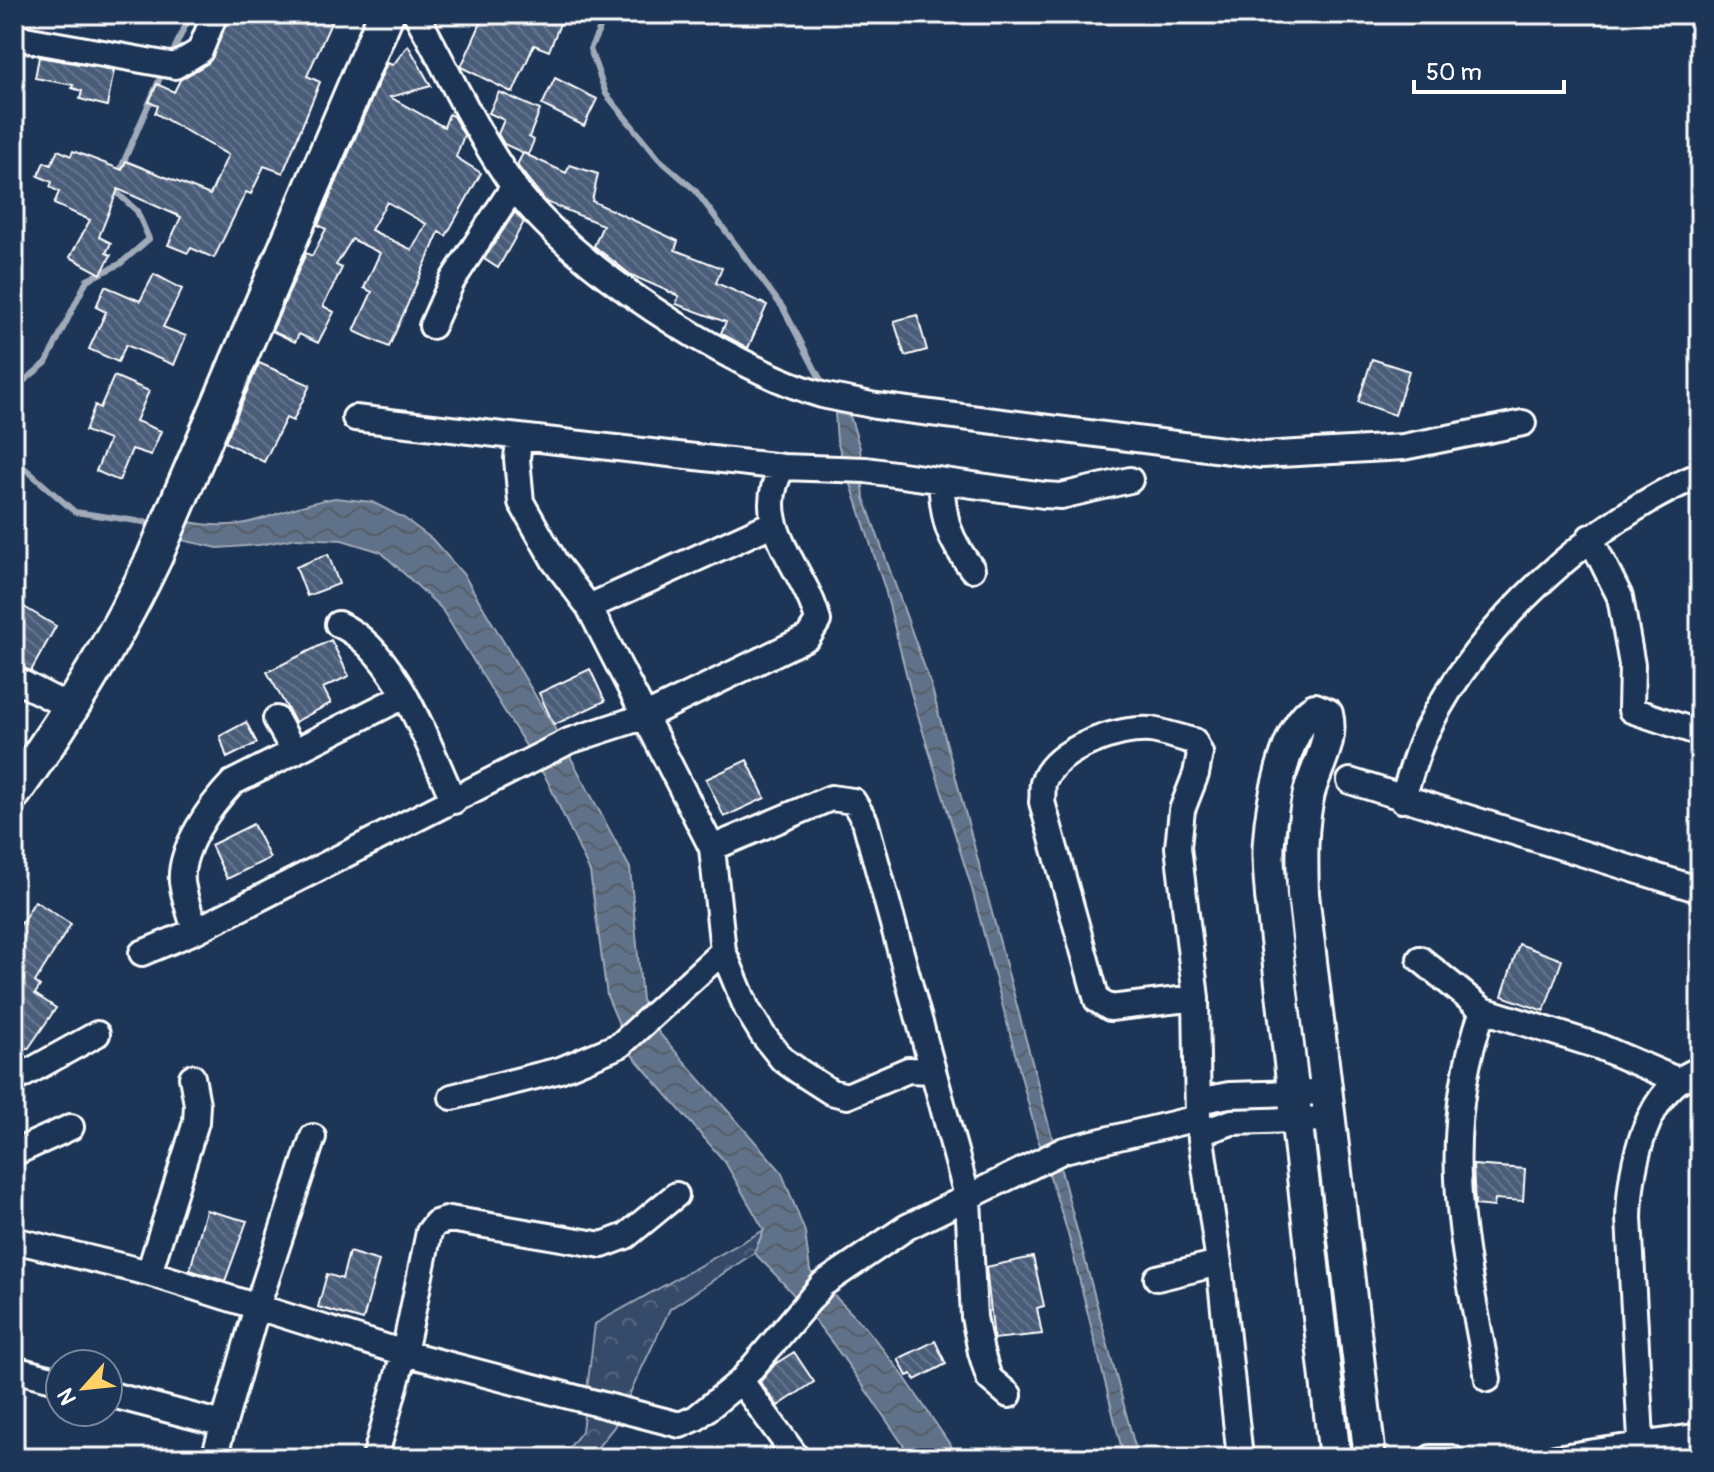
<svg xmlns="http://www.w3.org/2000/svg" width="1714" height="1472" font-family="Pangolin,sans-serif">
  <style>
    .forest { fill: url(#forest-crowns); stroke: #9aa5b4; stroke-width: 2 }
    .water { fill: url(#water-waves); stroke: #a0aab8; stroke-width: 2 }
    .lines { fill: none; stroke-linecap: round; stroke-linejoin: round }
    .stream { stroke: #a0aab8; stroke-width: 6 }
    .building { fill: url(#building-back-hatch); stroke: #fff; stroke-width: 2; fill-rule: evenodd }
    .minor-casing { stroke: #fff; stroke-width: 30 }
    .tertiary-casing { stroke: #fff; stroke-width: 36 }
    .secondary-casing { stroke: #fff; stroke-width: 40 }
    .minor { stroke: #1d3557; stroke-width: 24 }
    .tertiary { stroke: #1d3557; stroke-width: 30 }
    .secondary { stroke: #1d3557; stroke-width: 34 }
  </style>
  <defs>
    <pattern id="forest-crowns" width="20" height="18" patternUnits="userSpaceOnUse" patternTransform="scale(2)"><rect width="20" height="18" fill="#364b69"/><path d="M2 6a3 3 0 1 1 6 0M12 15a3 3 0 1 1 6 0" fill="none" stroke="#546680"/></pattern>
    <pattern id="water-waves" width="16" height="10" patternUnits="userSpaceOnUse" patternTransform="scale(2)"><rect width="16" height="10" fill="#617289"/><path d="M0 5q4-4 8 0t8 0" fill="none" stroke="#555d67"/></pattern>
    <pattern id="building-back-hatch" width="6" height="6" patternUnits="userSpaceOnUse" patternTransform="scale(2)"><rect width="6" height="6" fill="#4a5d79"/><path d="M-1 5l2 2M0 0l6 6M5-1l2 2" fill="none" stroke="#65758d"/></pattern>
  </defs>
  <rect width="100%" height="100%" fill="#1d3557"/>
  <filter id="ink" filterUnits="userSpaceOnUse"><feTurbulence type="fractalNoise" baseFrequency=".0125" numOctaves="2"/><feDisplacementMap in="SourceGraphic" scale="16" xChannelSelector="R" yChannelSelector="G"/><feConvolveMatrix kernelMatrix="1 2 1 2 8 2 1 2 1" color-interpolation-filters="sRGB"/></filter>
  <g filter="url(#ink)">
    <path class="forest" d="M 764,1230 L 754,1253 L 670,1309 L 614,1427 L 589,1458 L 561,1458 L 582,1431 L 595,1324 Z"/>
    <path class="water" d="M 835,413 L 850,416 L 860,448 L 864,498 L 931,685 L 1138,1458 L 1124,1458 L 1067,1230 L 1036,1133 L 972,889 L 911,693 L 885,589 L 837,441 Z
      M 335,498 L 372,502 L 404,518 L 432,539 L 464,575 L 558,734 L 630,868 L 642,1000 L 659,1033 L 781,1171 L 805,1232 L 810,1271 L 866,1328 L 903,1375 L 959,1458 L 912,1458 C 863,1386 817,1313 754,1253 L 764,1230 L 725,1162 L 632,1055 L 607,996 L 590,872 L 547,780 L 441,608 L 381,552 L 342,540 L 297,538 L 259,545 L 218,548 L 173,538 L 184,521 C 254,536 272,508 335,498 Z"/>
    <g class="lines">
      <path class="stream" d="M 598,14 L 601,26 L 590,49 L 606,94 L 659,159 L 695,190 L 783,308 L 826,390
        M 170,58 L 191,14
        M 118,175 L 163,71
        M 14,389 L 46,363 L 87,280 L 120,264 L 149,239 L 137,211 L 112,188
        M 14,459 L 75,512 L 157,524"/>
    </g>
    <path class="building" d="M 230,14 L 335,14 L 307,76 L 320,82 L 283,173 L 264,166 L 251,194 L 246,192 L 214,258 L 191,248 L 188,253 L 168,245 L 181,217 L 118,189 L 99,237 L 111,243 L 106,253 L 111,255 L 101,274 L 70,257 L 90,220 L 54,204 L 59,192 L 50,187 L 52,182 L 38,176 L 44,162 L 51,165 L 58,150 L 71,156 L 73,151 L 122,170 L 126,161 L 210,195 L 228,155 L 155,113 L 158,106 L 149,102 L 157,84 L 174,92 L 180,80 L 208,63 Z
      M 485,14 L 564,14 L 549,51 L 534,45 L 513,93 L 461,67 Z
      M 408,45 L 431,86 L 390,97 L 444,127 L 449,114 L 453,116 L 464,135 L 456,157 L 481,173 L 446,236 L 439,232 L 389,347 L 354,331 L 372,292 L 364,288 L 380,253 L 352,239 L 336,265 L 342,268 L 323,306 L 334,312 L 318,343 L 299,334 L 295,342 L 272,331 L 306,253 L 312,256 L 326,229 L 318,225 L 387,63 L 393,65 ZM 387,202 L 426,224 L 412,250 L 371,230 Z
      M 39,57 L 114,70 L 107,106 L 80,99 L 82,91 L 72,88 L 73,85 L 35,78 Z
      M 555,78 L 597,99 L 584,126 L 542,105 Z
      M 499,92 L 540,110 L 529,137 L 534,140 L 528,155 L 504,144 L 498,134 L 504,120 L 489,113 Z
      M 523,153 L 566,173 L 570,165 L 598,174 L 592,201 L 678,241 L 675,250 L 722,268 L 716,283 L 767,305 L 748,348 L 721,333 L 726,322 L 676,304 L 679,296 L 631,275 L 594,246 L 603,225 L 546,202 L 517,165 Z
      M 515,212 L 524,222 L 498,268 L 484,259 Z
      M 154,274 L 182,289 L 163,327 L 186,336 L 174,365 L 126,345 L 118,362 L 89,349 L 106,312 L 96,307 L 105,286 L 140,301 Z
      M 917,315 L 927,350 L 905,356 L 894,321 Z
      M 1372,359 L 1409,371 L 1395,415 L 1358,402 Z
      M 259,363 L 310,385 L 293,421 L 286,418 L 264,462 L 225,442 Z
      M 114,376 L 149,391 L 136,421 L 161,431 L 151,455 L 132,449 L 119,481 L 96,471 L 109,440 L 85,431 L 95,405 L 100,408 Z
      M 328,554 L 339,584 L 307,596 L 296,567 Z
      M 14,601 L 56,626 L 31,671 L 14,664 Z
      M 331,640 L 349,676 L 323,688 L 331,703 L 295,722 L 267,672 Z
      M 590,669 L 605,701 L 554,725 L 539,693 Z
      M 246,722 L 257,743 L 227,758 L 220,736 Z
      M 747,760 L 765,798 L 724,817 L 706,779 Z
      M 253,824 L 270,858 L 227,879 L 211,845 Z
      M 35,901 L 71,924 L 35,982 L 40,986 L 35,994 L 56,1008 L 28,1049 L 14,1040 L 14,935 Z
      M 1519,944 L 1562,960 L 1544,1011 L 1502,996 Z
      M 1473,1165 L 1525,1169 L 1523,1201 L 1495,1199 L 1494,1207 L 1475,1205 Z
      M 206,1210 L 247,1221 L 225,1281 L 190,1270 Z
      M 349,1252 L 379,1261 L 363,1320 L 318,1307 L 327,1274 L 342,1279 Z
      M 1033,1257 L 1044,1306 L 1037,1308 L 1042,1334 L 994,1339 L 986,1267 Z
      M 935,1341 L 946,1364 L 915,1380 L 912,1374 L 907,1376 L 898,1359 Z
      M 794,1352 L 814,1382 L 778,1406 L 760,1382 L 775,1364 Z"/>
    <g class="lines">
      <g class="minor-casing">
        <path id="minor" d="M 416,14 C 448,71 474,130 512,184 C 568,264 729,368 822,395 C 839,399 858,402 876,406 L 1262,455 L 1403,447 L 1523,423
          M 14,37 L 175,66 L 200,51 L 215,14
          M 432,326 L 452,281 L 514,186
          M 355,418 L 783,467 L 866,470 L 1044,495 L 1061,496 L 1130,480
          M 519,439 L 517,459 L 521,502 L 555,562 L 589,607 L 712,848 L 723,951 L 747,1009 L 763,1035 L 782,1059 L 800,1072 L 831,1092 L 847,1096 L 908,1070 L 932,1071
          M 941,482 C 944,521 948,538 972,569
          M 1590,537 L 1620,597 L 1632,665 L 1631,710 L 1700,733
          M 589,607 L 772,524
          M 338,624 C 397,650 428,746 454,801
          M 14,679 L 71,708
          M 276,719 L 294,752
          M 1350,781 L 1700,890
          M 1402,800 C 1410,777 1416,752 1427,730 C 1477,627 1595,518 1700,475
          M 712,848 L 831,798 L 853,801 L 865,821 L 968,1199 L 974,1317 L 981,1352 L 989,1378 L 1009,1395
          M 195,931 C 191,915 184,898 182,882 C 179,849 211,805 232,783 L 404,696
          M 142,953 L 195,931 L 569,741 L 646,716 L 808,637 L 818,621 C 806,568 748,523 783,467
          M 1420,959 L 1483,1010
          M 1196,998 L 1110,1008 L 1097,1000 L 1042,802 C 1043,796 1042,788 1043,783 C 1054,749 1119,727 1151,730 C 1165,732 1180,738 1194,741 L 1200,753 L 1196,774 L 1182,810 L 1178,847 L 1196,998 L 1198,1118 L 1219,1263 L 1240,1458
          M 14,1080 L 97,1034
          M 452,1097 L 560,1070 L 620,1045 L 723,951
          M 1198,1101 L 1229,1095 L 1327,1092
          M 1200,1133 L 1232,1122 L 1330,1119
          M 14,1153 L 71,1127
          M 14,1240 L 149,1273 L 404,1353 L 680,1425 L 696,1418 L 741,1381 L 823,1284 L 907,1227 L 1064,1150 L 1198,1118
          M 149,1273 L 196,1122 L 197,1104 L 192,1077
          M 1157,1278 L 1219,1263
          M 14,1369 L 60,1381
          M 1488,1379 C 1464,1247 1436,1142 1483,1010 L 1598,1046 L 1677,1080
          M 741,1381 L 797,1458
          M 108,1394 L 223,1424
          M 214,1458 L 257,1307 L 313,1137
          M 375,1458 L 404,1353 L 429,1232 L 436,1223 L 450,1219 L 602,1245 L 626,1236 L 676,1195
          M 1431,1458 L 1451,1458
          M 1555,1458 L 1700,1436
          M 1642,1458 L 1629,1218 C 1630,1169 1645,1086 1700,1070"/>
      </g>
      <g class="tertiary-casing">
        <path id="tertiary" d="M 1335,1458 L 1271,896 C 1270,878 1267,858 1269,840 C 1271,808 1285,726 1315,709 L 1327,714 C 1334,741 1316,767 1309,793 C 1301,827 1302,860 1303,894 L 1370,1458"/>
      </g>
      <g class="secondary-casing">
        <path id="secondary" d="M 14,792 C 67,718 115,640 154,558 L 386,14"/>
      </g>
      <use href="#minor" class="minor"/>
      <use href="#tertiary" class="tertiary"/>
      <use href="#secondary" class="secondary"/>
    </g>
  </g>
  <rect width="1714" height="1472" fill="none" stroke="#1d3557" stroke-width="48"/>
  <rect x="24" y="24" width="1666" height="1424" fill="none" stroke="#fff" stroke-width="3" filter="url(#ink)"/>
  <g transform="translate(84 1388) rotate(243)"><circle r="38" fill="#1d3557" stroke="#77869a" stroke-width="2"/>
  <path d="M0-6L14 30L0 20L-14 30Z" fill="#ffd166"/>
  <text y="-12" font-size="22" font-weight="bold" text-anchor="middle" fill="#ffffff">N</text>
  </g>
  <path d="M1414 80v12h150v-12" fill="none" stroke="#ffffff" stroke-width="4"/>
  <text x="1426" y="80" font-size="24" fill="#ffffff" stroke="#1d3557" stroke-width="6" paint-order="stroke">50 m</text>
</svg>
